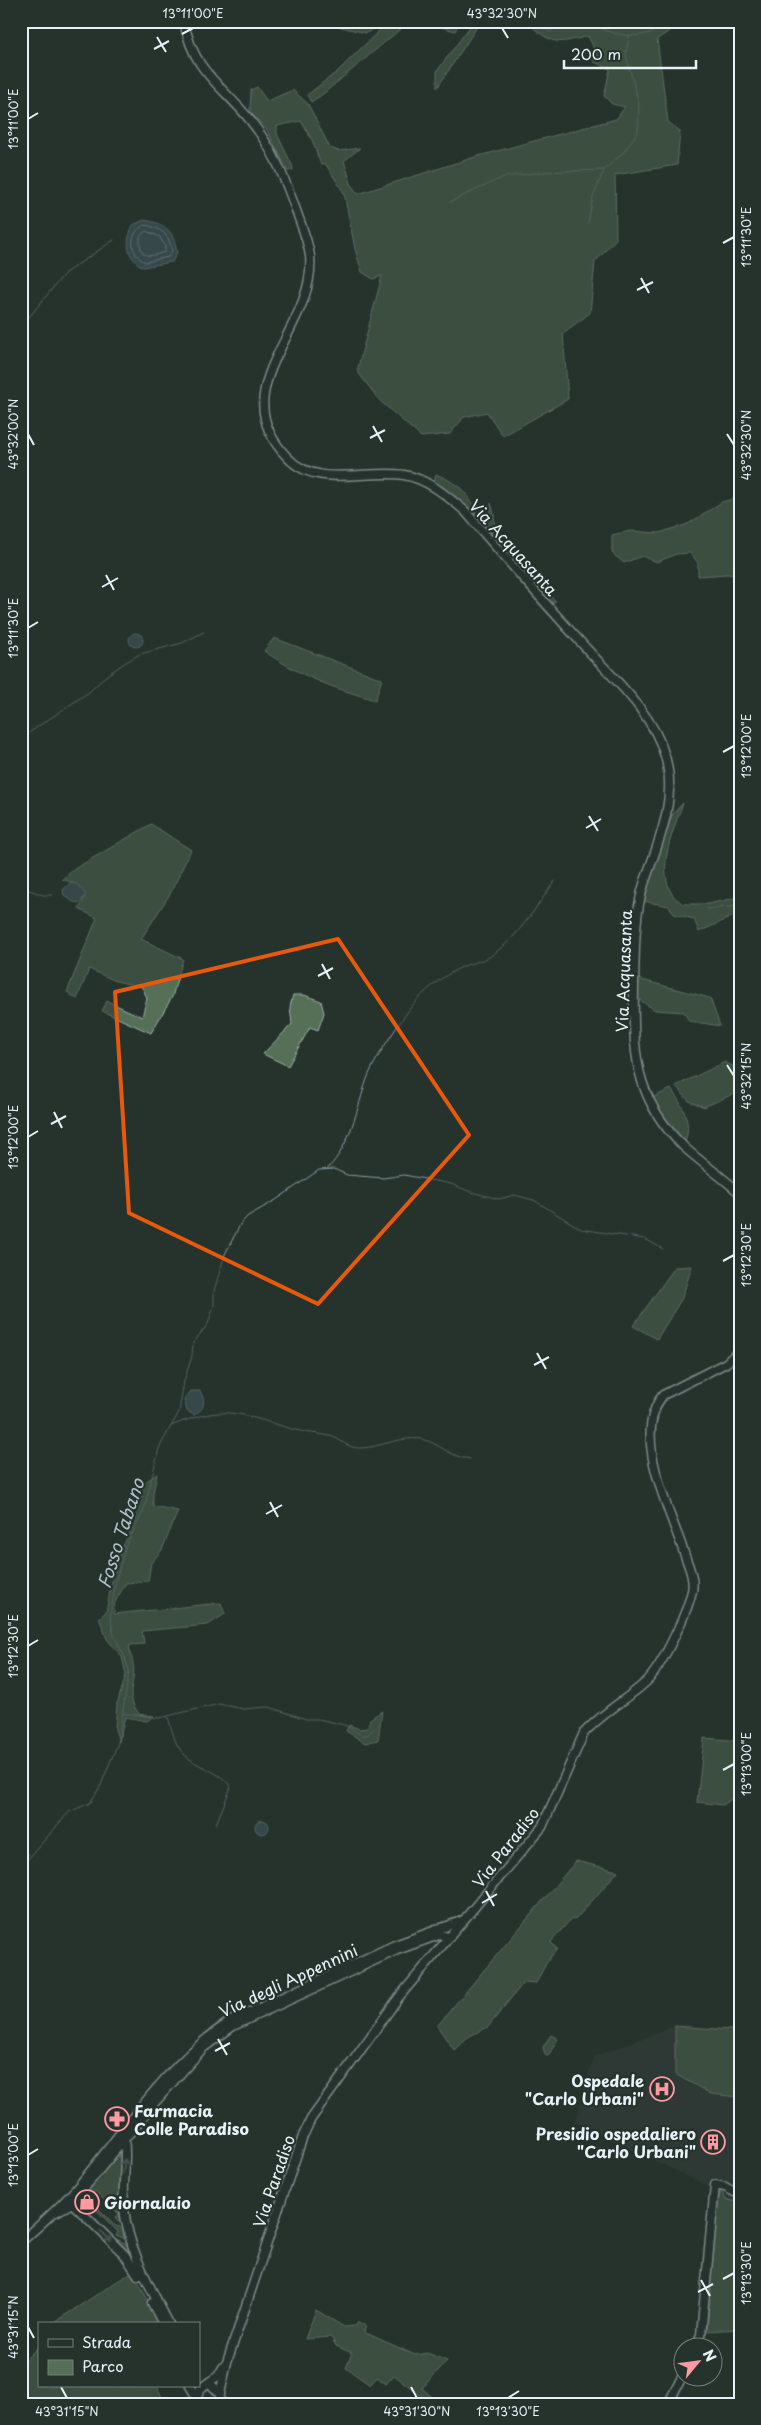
<svg xmlns="http://www.w3.org/2000/svg" width="761" height="2425" font-family="'Playpen Sans',sans-serif">
  <style>
    .built { fill: #37403f }
    .green { fill: #557057; stroke: #9eb0a8 }
    .water { fill: #4a636e; stroke: #899ca5 }
    .lines { fill: none; stroke-linecap: round; stroke-linejoin: round }
    .shore { stroke: #a9b8c1; stroke-width: 1 }
    .stream { stroke: #899ca5; stroke-width: 1 }
    .secondary-casing { stroke: #e8f1f8; stroke-width: 11 }
    .secondary { stroke: #26332d; stroke-width: 8 }
    .oneway { stroke: #6a7674 }
    .marked { fill: none; stroke: #e8590c; stroke-width: 4; stroke-linejoin: round }
    .ticks { fill: none; stroke: #e8f1f8; stroke-width: 2 }
    .labels { text-anchor: middle; dominant-baseline: central; stroke-width: 4.5; stroke-linejoin: round; paint-order: stroke }
    .street-label { font-size: 16px; fill: #e8f1f8; stroke: #26332d }
    .poi-label { font-size: 16px; font-weight: bold; fill: #e8f1f8; stroke: #26332d; text-anchor: end }
    .water-label { font-size: 18px; font-style: italic; fill: #b1bfc8; stroke: #26332d }
    .neatline { fill: none; stroke: #e8f1f8; stroke-width: 2 }
    .ticks-label { font-size: 12px; text-anchor: middle; fill: #e8f1f8 }
  </style>
  <rect width="100%" height="100%" fill="#26332d"/>
  <filter id="ink" filterUnits="userSpaceOnUse"><feTurbulence type="fractalNoise" baseFrequency=".02" numOctaves="2"/><feDisplacementMap in="SourceGraphic" scale="10" xChannelSelector="R" yChannelSelector="G"/><feConvolveMatrix kernelMatrix="1 2 1 2 8 2 1 2 1" color-interpolation-filters="sRGB"/></filter>
  <g filter="url(#ink)">
    <path class="built" d="M 675,2026 L 731,2030 L 740,2028 L 740,2203 L 725,2199 L 723,2194 L 575,2122 L 594,2057 Z"/>
    <path class="green" d="M 288,21 L 410,21 L 323,94 L 311,102 L 307,95 L 338,71 L 387,23 L 366,33 L 324,23 L 291,25 Z
      M 420,21 L 460,21 L 455,31 Z
      M 474,21 L 481,21 L 437,88 L 437,71 Z
      M 525,21 L 615,21 L 627,26 L 651,21 L 686,21 L 657,39 L 668,122 L 680,131 L 677,165 L 615,175 L 616,239 L 595,262 L 590,313 L 563,333 L 568,399 L 503,436 L 487,412 L 464,417 L 450,434 L 421,437 L 379,400 L 357,371 L 382,276 L 373,279 L 362,272 L 355,249 L 344,193 L 325,163 L 321,165 L 312,140 L 301,121 L 277,126 L 277,134 L 292,165 L 293,170 L 288,171 L 267,130 L 250,112 L 251,90 L 257,87 L 267,101 L 293,90 L 308,104 L 330,148 L 339,151 L 360,148 L 344,161 L 352,186 L 358,194 L 475,157 L 616,119 L 625,107 L 612,104 L 604,96 L 610,69 L 594,62 L 593,46 L 588,36 C 553,46 552,43 525,21 Z
      M 436,474 C 450,480 464,488 471,501 C 475,510 476,516 483,522 L 491,510 L 491,503 C 494,513 497,525 491,534 L 461,501 L 434,482 Z
      M 740,497 L 740,577 L 728,574 L 698,576 L 698,563 L 690,553 L 676,554 L 657,562 L 642,556 L 624,563 L 612,553 L 612,535 L 630,531 L 659,533 L 688,524 L 722,502 Z
      M 514,562 L 523,563 L 542,588 L 556,601 L 551,603 Z
      M 274,638 L 382,679 L 375,700 C 330,687 304,678 264,651 Z
      M 683,803 C 674,829 656,867 672,894 C 674,898 680,901 683,904 L 708,904 L 740,897 L 740,917 L 736,915 L 699,932 L 694,919 L 674,914 L 669,906 L 643,901 L 672,815 Z
      M 151,824 L 191,850 L 170,894 L 141,939 L 183,959 L 172,997 L 151,1033 L 102,1011 L 107,1001 L 142,1017 L 147,998 L 142,987 L 116,981 L 89,969 L 77,999 L 67,992 L 97,918 L 79,909 L 85,897 L 73,883 L 62,879 L 76,868 Z
      M 638,979 L 710,998 L 720,1026 L 689,1021 L 684,1012 L 655,1010 L 638,999 Z
      M 293,995 L 304,995 L 321,1001 L 324,1013 L 318,1030 L 310,1027 L 288,1066 L 263,1054 L 292,1024 L 290,1007 Z
      M 725,1062 L 740,1070 L 740,1091 L 704,1107 L 689,1101 L 676,1086 Z
      M 671,1089 C 683,1106 692,1121 685,1142 L 662,1115 L 652,1098 Z
      M 692,1266 L 682,1298 L 657,1339 L 633,1326 L 675,1267 Z
      M 157,1474 L 153,1493 L 153,1506 L 178,1511 L 162,1550 L 151,1563 L 148,1581 L 126,1583 L 115,1602 L 114,1614 L 221,1603 L 225,1614 L 208,1625 L 142,1631 L 144,1644 L 130,1645 C 128,1654 132,1655 133,1663 C 137,1684 123,1692 139,1714 L 154,1716 L 147,1721 L 125,1717 L 119,1742 L 115,1729 L 117,1704 L 126,1675 L 122,1657 L 107,1639 L 99,1618 L 106,1612 L 114,1570 L 125,1542 L 136,1521 L 141,1485 Z
      M 382,1711 L 378,1740 L 365,1743 L 346,1731 L 349,1725 L 359,1729 L 367,1728 L 370,1719 Z
      M 704,1738 L 740,1741 L 740,1793 L 723,1805 L 697,1802 Z
      M 576,1861 L 618,1871 L 576,1919 L 570,1920 L 551,1942 L 557,1949 L 547,1962 L 536,1983 L 524,1982 L 488,2027 L 468,2037 L 454,2050 L 437,2026 Z
      M 675,2026 L 731,2030 L 740,2028 L 740,2094 L 738,2097 L 711,2094 L 675,2074 Z
      M 551,2035 L 558,2039 L 548,2056 L 545,2055 L 543,2047 Z
      M 122,2147 C 119,2173 116,2197 122,2224 L 116,2217 L 119,2214 L 95,2191 L 93,2193 L 89,2189 Z
      M 717,2191 L 723,2194 L 725,2199 L 740,2203 L 740,2329 L 707,2331 Z
      M 86,2192 L 90,2196 L 88,2198 L 117,2227 L 119,2226 L 123,2231 L 125,2239 L 116,2235 L 118,2232 L 90,2203 L 88,2205 L 81,2199 Z
      M 80,2202 L 114,2238 L 127,2244 L 134,2263 L 78,2204 Z
      M 133,2271 L 160,2324 L 52,2324 L 53,2323 Z
      M 316,2310 L 344,2327 L 356,2326 L 358,2322 L 366,2326 L 364,2332 L 415,2355 L 427,2353 L 447,2361 L 422,2388 L 440,2404 L 432,2404 L 394,2375 L 386,2384 L 377,2377 L 370,2385 L 346,2368 L 352,2353 L 336,2346 L 331,2337 L 305,2339 Z
      M 39,2346 L 39,2386 L 157,2386 L 165,2404 L 21,2404 L 21,2355 L 25,2360 Z"/>
    <path class="water" d="M 532,21 L 565,21 L 550,32 Z
      M 144,220 C 167,224 173,230 177,253 L 172,262 L 143,267 C 126,257 125,242 133,225 Z
      M129 640a7 7 0 1 1 14 0a7 7 0 1 1-14 0Z
      M 70,883 L 77,884 L 86,894 L 80,903 L 73,902 L 64,895 L 63,890 Z
      M 191,1391 L 200,1391 C 206,1401 205,1409 194,1415 L 187,1411 L 184,1400 Z
      M255 1827a7 7 0 1 1 14 0a7 7 0 1 1-14 0Z"/>
    <g class="lines">
      <path class="shore" d="M 145,225 C 161,228 169,234 172,251 L 168,257 L 145,262 C 129,254 128,232 145,225 Z
        M 146,231 L 160,237 L 165,246 L 165,252 C 147,258 139,258 140,237 Z"/>
      <path class="stream" d="M 589,21 C 595,25 601,29 607,31 C 626,38 656,38 670,21
        M 450,202 L 504,177 L 542,172 L 603,170
        M 588,223 L 593,197 L 604,170 L 623,153 L 638,132 L 639,104 L 626,55 L 629,35
        M 21,327 L 65,273 L 114,240
        M 21,738 L 89,692 L 107,675 L 126,662 L 140,654 L 182,643 L 204,632
        M 21,887 L 43,895 L 52,895
        M 707,909 L 740,906
        M 328,1168 C 350,1147 357,1108 367,1079 C 374,1060 394,1031 406,1014 C 421,993 440,977 464,966 C 474,962 485,961 495,953 C 520,935 537,905 555,881
        M 171,1426 C 227,1403 238,1414 292,1429 C 305,1433 317,1433 330,1436 C 341,1439 348,1449 361,1448 C 381,1447 401,1436 421,1439 C 440,1443 449,1457 470,1459
        M 123,1713 L 159,1718 L 219,1704 L 243,1709 L 269,1707 L 306,1719 L 319,1719 L 344,1725 L 362,1735 L 367,1735 L 374,1729
        M 168,1717 C 172,1729 174,1744 183,1753 C 196,1768 220,1770 231,1787 L 216,1824
        M 21,1850 L 29,1855
        M 21,1867 L 69,1812 L 90,1803 L 100,1787 L 118,1743 L 129,1671 L 124,1655 L 114,1636 L 110,1616 L 116,1580 L 125,1548 L 144,1510 L 159,1448 L 179,1412 L 184,1381 L 192,1356 L 193,1343 L 208,1324 L 214,1306 L 214,1291 L 225,1254 L 241,1223 L 248,1216 L 276,1200 L 319,1170 L 334,1169 L 347,1175 L 383,1178 L 404,1175 L 451,1184 L 471,1192 L 499,1199 L 514,1195 L 534,1200 L 581,1229 L 645,1239 L 663,1249"/>
      <g class="secondary-casing">
        <path id="secondary" d="M 184,21 C 193,72 221,84 250,120 C 273,148 285,179 297,213 C 302,227 308,241 310,256 C 317,330 219,387 288,458 C 317,489 367,469 404,475 C 428,479 447,496 465,511 C 504,557 544,602 585,647 C 614,679 653,713 665,756 C 678,801 658,842 644,884 C 634,916 635,951 634,984 C 633,1050 633,1098 684,1147 C 702,1163 722,1177 740,1193
          M 123,2137 C 128,2144 122,2194 124,2209 C 129,2252 150,2286 169,2324
          M 72,2203 L 124,2254 L 138,2275
          M 56,2212 L 72,2203 L 156,2101 L 203,2048 L 233,2026 L 397,1950 L 439,1935 L 449,1937
          M 21,2242 C 42,2223 63,2205 81,2183 C 126,2128 170,2060 231,2021 L 395,1945 L 461,1921
          M 152,2303 L 163,2324
          M 696,2348 L 701,2335 L 715,2185 L 725,2187 L 740,2195
          M 209,2382 L 218,2376 L 224,2366
          M 190,2386 L 197,2398
          M 220,2394 L 227,2362 L 303,2136 L 311,2119 L 399,1997 L 542,1827 L 584,1733 C 602,1713 626,1700 646,1682 C 662,1667 687,1613 692,1591 C 695,1577 687,1563 683,1550 C 669,1508 631,1435 663,1395 L 726,1363 L 740,1350
          M 200,2404 L 197,2398 L 199,2390 L 209,2382 L 220,2394 L 219,2404
          M 668,2404 L 684,2373"/>
      </g>
      <use href="#secondary" class="secondary"/>
    </g>
    <defs><path id="oneway-shaft" d="M-6 0H5M1.5-3L5.5 0L1.5 3" fill="none" stroke-width="1.6" stroke-linecap="round" stroke-linejoin="round" transform="scale(1.25)"/></defs>
    <g class="oneway">
      <use href="#oneway-shaft" transform="translate(124 2166) rotate(-84)"/>
      <use href="#oneway-shaft" transform="translate(106 2236) rotate(45)"/>
    </g>
  </g>
  <path d="M0 0H761V2425H0ZM 338,939 L 469,1135 L 318,1304 L 129,1213 L 115,992 Z" fill="#26332d" fill-opacity=".55" fill-rule="evenodd"/>
  <path class="marked" d="M 338,939 L 469,1135 L 318,1304 L 129,1213 L 115,992 Z"/>
  <path class="ticks" d="M 502,28 L 508,38M 182,34 L 193,28M 157,37 L 166,52M 154,49 L 169,41M 28,119 L 38,113M 723,243 L 734,237M 641,278 L 649,293M 637,290 L 653,282M 373,426 L 382,442M 28,434 L 34,445M 727,434 L 734,445M 370,438 L 385,430M 106,575 L 114,590M 102,587 L 118,578M 28,628 L 38,622M 723,752 L 734,746M 589,816 L 598,831M 586,828 L 601,819M 322,964 L 330,979M 318,976 L 333,968M 727,1065 L 734,1076M 54,1112 L 62,1128M 51,1124 L 66,1116M 28,1137 L 38,1131M 723,1261 L 734,1255M 537,1353 L 546,1369M 534,1365 L 549,1357M 270,1502 L 278,1517M 266,1514 L 282,1505M 28,1646 L 38,1640M 723,1770 L 734,1764M 486,1891 L 494,1906M 482,1903 L 497,1894M 218,2039 L 227,2055M 215,2051 L 230,2043M 28,2155 L 38,2149M 723,2279 L 734,2273M 701,2280 L 710,2296M 698,2292 L 713,2284M 28,2327 L 34,2338M 61,2387 L 67,2398M 411,2387 L 417,2398M 508,2398 L 519,2391"/>
  <defs>
    <g id="hospital-ring" transform="scale(1.25)"><circle r="9.5" fill="#26332d" stroke="#ff9aa2" stroke-width="1.5"/><path d="M-5-5h3v3.5h4V-5h3V5h-3V1.5h-4V5h-3Z" fill="#ff9aa2"/></g>
    <g id="pharmacy-ring" transform="scale(1.25)"><circle r="9.5" fill="#26332d" stroke="#ff9aa2" stroke-width="1.5"/><path d="M-2-6h4v4h4v4h-4v4h-4v-4h-4v-4h4Z" fill="#ff9aa2"/></g>
    <g id="building-ring" transform="scale(1.25)"><circle r="9.5" fill="#26332d" stroke="#ff9aa2" stroke-width="1.5"/><path d="M-4-6H4V6H1V3H-1V6H-4ZM-2.5-4.3h1.7v1.8h-1.7ZM.8-4.3h1.7v1.8H.8ZM-2.5-1h1.7V.8h-1.7ZM.8-1h1.7V.8H.8Z" fill="#ff9aa2"/></g>
    <g id="shop-ring" transform="scale(1.25)"><circle r="9.5" fill="#26332d" stroke="#ff9aa2" stroke-width="1.5"/><path d="M-5-2.5h2.3a2.7 3.5 0 0 1 5.4 0H5L5.5 6h-11ZM-1.5-2.5h3a1.5 2.3 0 0 0-3 0Z" fill="#ff9aa2"/></g>
  </defs>
  <g fill-rule="evenodd">
    <use href="#hospital-ring" x="662" y="2089"/>
    <use href="#pharmacy-ring" x="117" y="2119"/>
    <use href="#building-ring" x="713" y="2142"/>
    <use href="#shop-ring" x="87" y="2202"/>
  </g>
  <g class="labels">
    <g class="street-label">
      <text transform="translate(514 547) rotate(48)">Via Acquasanta</text>
      <text transform="translate(623 971) rotate(-88)">Via Acquasanta</text>
      <text transform="translate(505 1847) rotate(-52)">Via Paradiso</text>
      <text transform="translate(288 1980) rotate(-25)">Via degli Appennini</text>
      <text transform="translate(273 2181) rotate(-71)">Via Paradiso</text>
    </g>
    <g class="poi-label">
      <text x="644" y="2080">Ospedale<tspan x="644" dy="18">"Carlo Urbani"</tspan></text>
      <text x="134" y="2110" text-anchor="start">Farmacia<tspan x="134" dy="18">Colle Paradiso</tspan></text>
      <text x="696" y="2133">Presidio ospedaliero<tspan x="696" dy="18">"Carlo Urbani"</tspan></text>
      <text x="104" y="2202" text-anchor="start">Giornalaio</text>
    </g>
    <g class="water-label">
      <text transform="translate(120 1533) rotate(-72)">Fosso Tabano</text>
    </g>
  </g>
  <rect width="761" height="2425" fill="none" stroke="#26332d" stroke-width="55"/>
  <rect x="38" y="2322" width="162" height="65" fill="#26332d" stroke="#747f7e"/>
  <rect x="48" y="2339" width="25" height="8" fill="#26332d" stroke="#747f7e"/>
  <text x="82" y="2348" font-size="15" fill="#e8f1f8">Strada</text>
  <rect x="48" y="2360" width="25" height="15" fill="#557057" stroke="#747f7e"/>
  <text x="82" y="2372" font-size="15" fill="#e8f1f8">Parco</text>
  <g transform="translate(698 2362) rotate(61)"><circle r="24" fill="#26332d" stroke="#747f7e"/>
  <path d="M0-4L9 19L0 12L-9 19Z" fill="#ff9aa2"/>
  <text y="-8" font-size="14" font-weight="bold" text-anchor="middle" fill="#e8f1f8">N</text>
  </g>
  <path d="M564 60v8h132v-8" fill="none" stroke="#e8f1f8" stroke-width="2.5"/>
  <text x="571" y="60" font-size="15" fill="#e8f1f8" stroke="#26332d" stroke-width="4" paint-order="stroke">200 m</text>
  <rect x="28" y="28" width="706" height="2370" class="neatline"/>
  <g class="ticks-label">
    <text x="193" y="18">13°11'00"E</text>
    <text x="502" y="18">43°32'30"N</text>
    <text transform="translate(14 119) rotate(-90)" y="4">13°11'00"E</text>
    <text transform="translate(747 237) rotate(-90)" y="4">13°11'30"E</text>
    <text transform="translate(14 434) rotate(-90)" y="4">43°32'00"N</text>
    <text transform="translate(747 445) rotate(-90)" y="4">43°32'30"N</text>
    <text transform="translate(14 628) rotate(-90)" y="4">13°11'30"E</text>
    <text transform="translate(747 746) rotate(-90)" y="4">13°12'00"E</text>
    <text transform="translate(747 1076) rotate(-90)" y="4">43°32'15"N</text>
    <text transform="translate(14 1137) rotate(-90)" y="4">13°12'00"E</text>
    <text transform="translate(747 1255) rotate(-90)" y="4">13°12'30"E</text>
    <text transform="translate(14 1646) rotate(-90)" y="4">13°12'30"E</text>
    <text transform="translate(747 1764) rotate(-90)" y="4">13°13'00"E</text>
    <text transform="translate(14 2155) rotate(-90)" y="4">13°13'00"E</text>
    <text transform="translate(747 2273) rotate(-90)" y="4">13°13'30"E</text>
    <text transform="translate(14 2327) rotate(-90)" y="4">43°31'15"N</text>
    <text x="67" y="2416">43°31'15"N</text>
    <text x="417" y="2416">43°31'30"N</text>
    <text x="508" y="2416">13°13'30"E</text>
  </g>
</svg>
